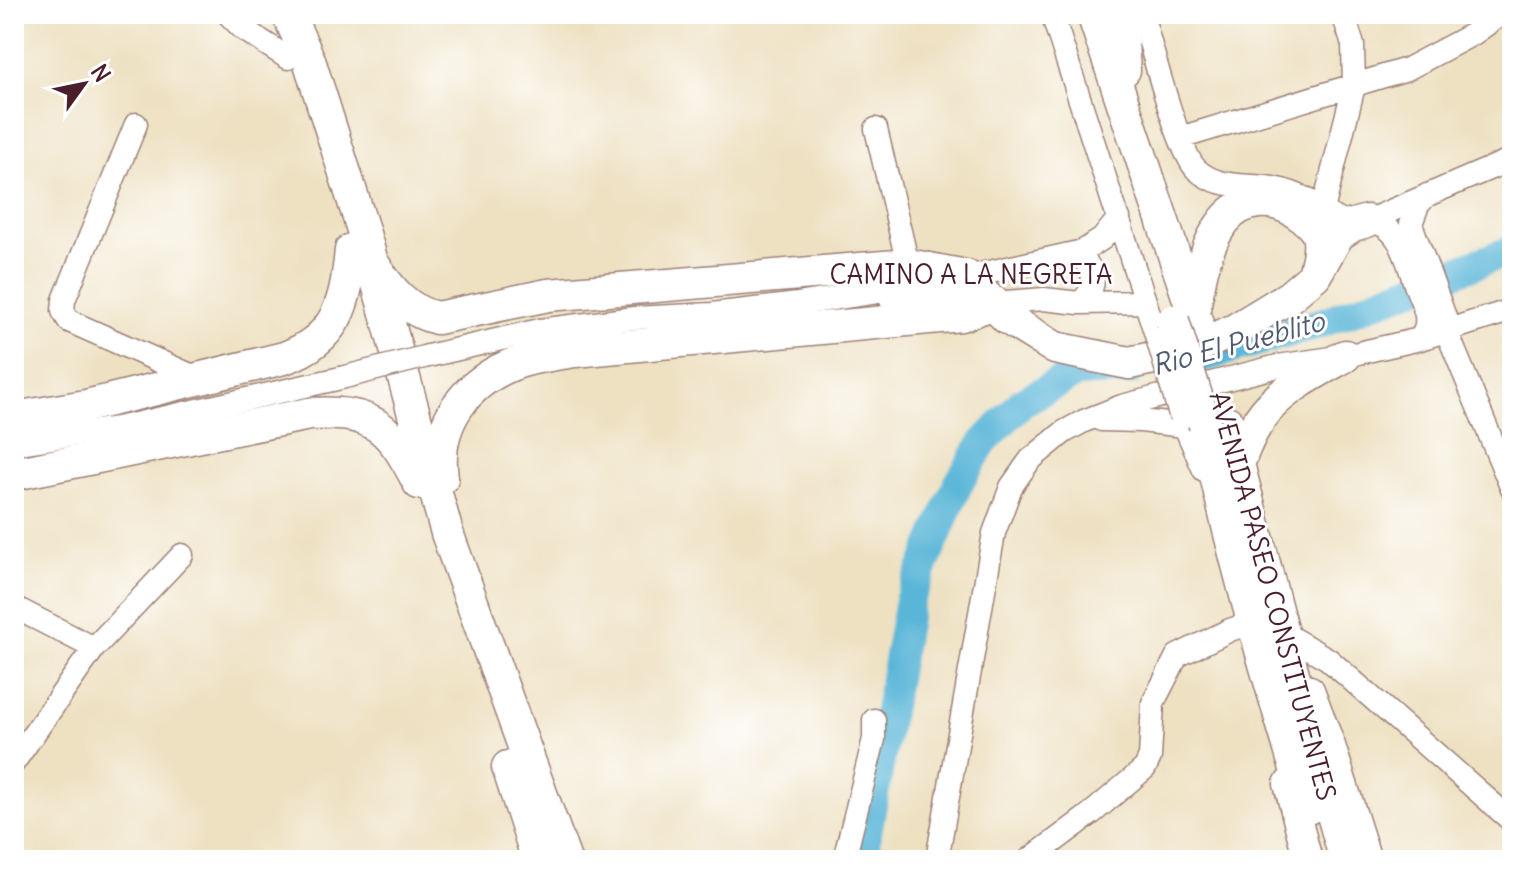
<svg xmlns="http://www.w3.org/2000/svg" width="1526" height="874" font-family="Delius,sans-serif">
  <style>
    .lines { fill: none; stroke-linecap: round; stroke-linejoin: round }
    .river { stroke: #5ab6d8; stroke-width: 30 }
    .minor-casing { stroke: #9c8076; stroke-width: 25 }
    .major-casing { stroke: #9c8076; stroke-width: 31 }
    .highway-casing { stroke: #9c8076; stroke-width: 35 }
    .minor { stroke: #fff; stroke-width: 22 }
    .major { stroke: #fff; stroke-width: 28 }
    .highway { stroke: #fff; stroke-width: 32 }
    .minor-bridge-casing { stroke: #9c8076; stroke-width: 25; stroke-linecap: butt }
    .highway-bridge-casing { stroke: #9c8076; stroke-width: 35; stroke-linecap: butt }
    .minor-bridge { stroke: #fff; stroke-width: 22 }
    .highway-bridge { stroke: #fff; stroke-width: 32 }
    .labels { text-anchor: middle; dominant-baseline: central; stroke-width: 6; stroke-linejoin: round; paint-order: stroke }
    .street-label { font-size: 26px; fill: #4a1f2b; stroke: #fff }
    .water-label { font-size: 28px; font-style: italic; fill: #505b70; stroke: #fff }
  </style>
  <rect width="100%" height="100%" fill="#fff"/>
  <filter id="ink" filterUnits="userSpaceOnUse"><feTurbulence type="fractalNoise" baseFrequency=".0125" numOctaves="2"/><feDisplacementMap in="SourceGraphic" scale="16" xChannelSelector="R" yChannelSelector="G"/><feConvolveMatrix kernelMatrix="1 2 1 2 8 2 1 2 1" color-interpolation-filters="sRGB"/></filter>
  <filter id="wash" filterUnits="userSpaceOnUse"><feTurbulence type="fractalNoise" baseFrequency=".006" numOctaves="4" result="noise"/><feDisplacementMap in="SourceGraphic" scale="32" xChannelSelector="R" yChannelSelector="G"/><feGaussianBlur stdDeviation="1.8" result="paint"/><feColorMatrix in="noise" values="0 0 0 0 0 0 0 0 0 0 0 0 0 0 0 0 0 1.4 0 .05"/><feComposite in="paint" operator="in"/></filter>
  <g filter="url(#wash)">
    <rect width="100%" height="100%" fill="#eee1c2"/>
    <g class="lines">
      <path class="river" d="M 1197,359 L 1324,322 L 1512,250
        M 862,860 L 909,601 L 958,484 L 983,443 L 1022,402 L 1077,373 L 1130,370"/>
    </g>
  </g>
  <g filter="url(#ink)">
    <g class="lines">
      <g class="minor-casing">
        <path id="minor" d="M 228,14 L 243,29 L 288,58
          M 1052,14 L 1157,338
          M 1142,14 C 1151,44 1178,153 1197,170 C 1220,190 1246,183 1273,188 C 1284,190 1297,194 1308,200 C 1319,205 1327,215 1339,220 C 1349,224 1359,221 1369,221 C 1401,224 1407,262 1416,287 C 1423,305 1433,321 1420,339
          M 136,124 L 64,300 L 63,311 L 69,321 L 197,378
          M 876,129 L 908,265
          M 1180,138 L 1407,69 L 1473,34 L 1501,14
          M 1427,195 L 1418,205 L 1411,224 L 1445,317 L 1446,330 L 1512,489
          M 1323,210 L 1354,86 L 1353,45 L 1343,14
          M 1367,221 L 1512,159
          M 1074,254 C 1096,264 1100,289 1079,303
          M 891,300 L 947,298 L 972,298 L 995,303 L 1044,299 L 1079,303 L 1145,302
          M 428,356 L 540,330 L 634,318 L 712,314 L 798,304 L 950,281 L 1083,251 L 1102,239 L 1119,218
          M 1181,418 L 1204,470
          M 1101,420 L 1141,421 L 1184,426
          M 14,444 L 122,427 L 341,378
          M 14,607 L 94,648
          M 1283,633 L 1328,659 L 1512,821
          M 14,762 L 94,648 L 182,555
          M 844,860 L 874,739 L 874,720
          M 937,860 L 994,533 L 1011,487 L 1030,460 L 1064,432 L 1084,421 L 1122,406 L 1278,366 L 1345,356 L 1420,339 L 1512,310
          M 1029,860 L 1092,813 L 1145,768 L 1150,757 L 1153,703 L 1177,656 L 1230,630 L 1253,622"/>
      </g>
      <g class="major-casing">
        <path id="major" d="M 1310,690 L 1331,746 L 1367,860
          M 1288,784 L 1308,860"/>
      </g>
      <g class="highway-casing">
        <path id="highway" d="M 288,14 L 309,60 L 363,230 L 447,533 L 565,860
          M 1093,14 L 1197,323
          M 1120,14 L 1124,70
          M 374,265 C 389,289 408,312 437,318 L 548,295 L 908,265 L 966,276 L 1007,318 L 1055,348 L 1129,363 L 1187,351 L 1235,330 L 1289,297 L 1315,275 L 1338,235 L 1353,225 L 1367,221
          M 1194,309 C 1200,279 1204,246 1224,221 C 1243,197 1273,197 1297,213 C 1306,219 1314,225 1318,235 C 1322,248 1317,260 1315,272
          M 14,418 L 86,406 L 284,358 C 338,339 346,302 351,250
          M 1227,422 L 1299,697 L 1346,860
          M 1205,425 C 1232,555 1269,681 1308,808
          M 1238,465 C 1259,400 1290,387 1345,356
          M 14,474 L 309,414 C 375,410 390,427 419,483
          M 442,478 C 434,422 467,380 519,362 C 537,356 556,354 575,351 L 961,315 L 995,303
          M 508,767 L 538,860"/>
      </g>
      <use href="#minor" class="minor"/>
      <use href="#major" class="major"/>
      <use href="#highway" class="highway"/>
      <g class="minor-bridge-casing">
        <path id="minor-bridge" d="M 1157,338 L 1181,418
          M 341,378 L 428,356"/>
      </g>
      <g class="highway-bridge-casing">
        <path id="highway-bridge" d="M 1173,321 L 1205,425"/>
      </g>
      <use href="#minor-bridge" class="minor-bridge"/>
      <use href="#highway-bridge" class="highway-bridge"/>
    </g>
  </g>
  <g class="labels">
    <g class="street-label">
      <text x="971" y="274">CAMINO A LA NEGRETA</text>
      <text transform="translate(1273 596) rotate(75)">AVENIDA PASEO CONSTITUYENTES</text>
    </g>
    <g class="water-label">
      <text transform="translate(1238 343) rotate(-15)">Rio El Pueblito</text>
    </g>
  </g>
  <rect width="1526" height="874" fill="none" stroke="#fff" stroke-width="48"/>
  <g transform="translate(84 84) rotate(57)" stroke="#ffffff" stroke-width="6" paint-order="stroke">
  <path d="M0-6L14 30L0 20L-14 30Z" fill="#4a1f2b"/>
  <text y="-12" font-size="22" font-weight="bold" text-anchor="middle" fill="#4a1f2b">N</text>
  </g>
</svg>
